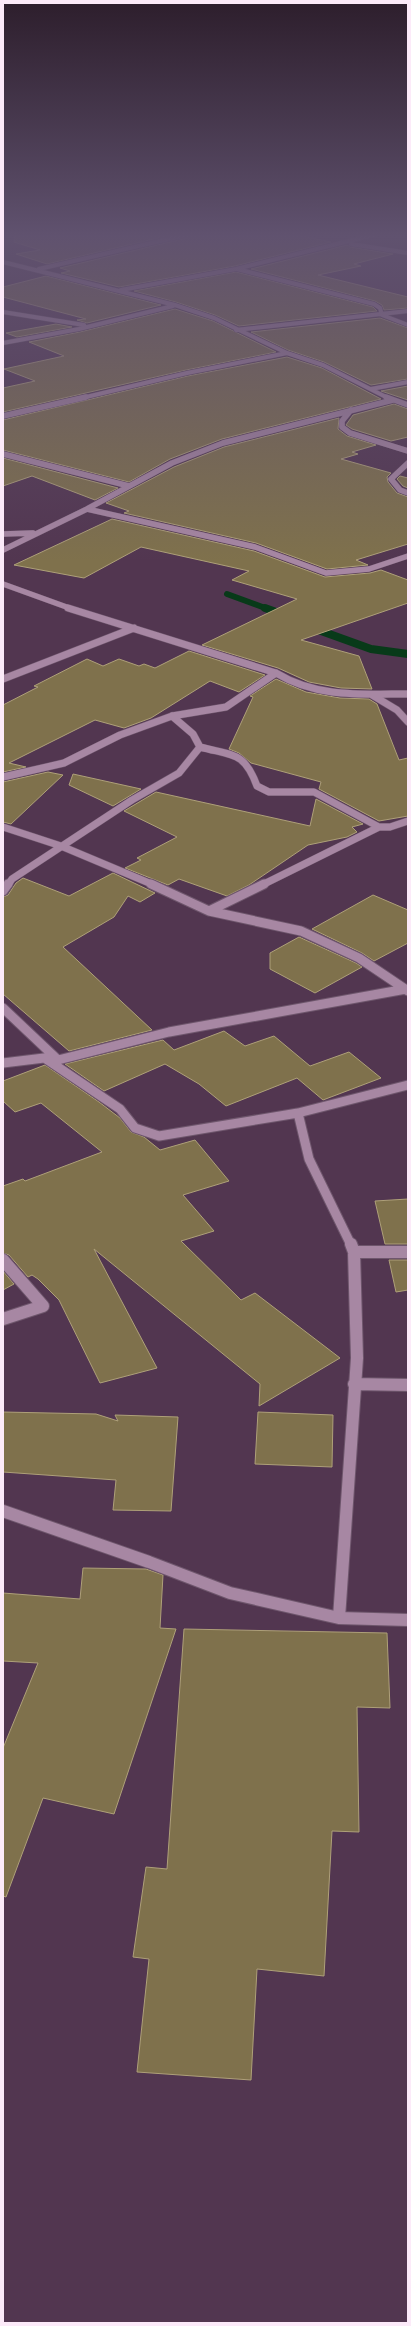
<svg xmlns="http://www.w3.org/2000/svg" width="411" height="2326" font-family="Helvetica,sans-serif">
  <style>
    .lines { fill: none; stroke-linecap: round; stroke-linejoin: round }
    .stream-far1 { stroke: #083a19; stroke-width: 6 }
    .stream { stroke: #083a19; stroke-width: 8 }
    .building { fill: #7f714c; stroke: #aea079 }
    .minor-far4-casing { stroke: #6e566c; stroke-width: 5 }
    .minor-far3-casing { stroke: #6e566c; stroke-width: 6 }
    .minor-far2-casing { stroke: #6e566c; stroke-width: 8 }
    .minor-far1-casing { stroke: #6e566c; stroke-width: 11 }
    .minor-casing { stroke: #6e566c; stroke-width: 14 }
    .minor-far4 { stroke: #a787a3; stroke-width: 4 }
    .minor-far3 { stroke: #a787a3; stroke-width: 5.5 }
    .minor-far2 { stroke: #a787a3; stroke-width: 7 }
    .minor-far1 { stroke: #a787a3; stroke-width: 9 }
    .minor { stroke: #a787a3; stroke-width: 12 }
  </style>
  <rect width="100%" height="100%" fill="#523650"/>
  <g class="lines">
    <path class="stream-far1" d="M 227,594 L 268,609"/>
    <path class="stream" d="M 265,608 L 287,616
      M 310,627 L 371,649 L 408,654"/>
  </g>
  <path class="building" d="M 15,235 L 171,235 L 47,264 L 16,254 L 40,250 L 14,242 Z
    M 189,235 L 297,235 L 331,242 L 235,266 L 119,287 L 61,273 L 70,271 L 60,268 L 187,238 Z
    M 347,245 L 350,247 L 393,254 L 354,264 L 361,266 L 318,275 L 408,297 L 408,308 L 384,310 L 382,305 L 375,301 L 251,269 Z
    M 236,272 L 373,307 L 377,311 L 239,326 L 215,315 L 176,302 L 134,291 Z
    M 46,276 L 161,305 L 87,323 L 77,320 L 86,319 L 3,297 L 3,287 Z
    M 175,309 L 213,321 L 276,352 L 186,370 L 3,412 L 3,388 L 35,381 L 4,369 L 64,356 L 29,342 L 80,332 Z
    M 380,318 L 408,328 L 408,379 L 371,385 L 324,362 L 288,350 L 251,332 Z
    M 56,324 L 72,327 L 17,337 L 6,333 Z
    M 287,357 L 322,368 L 381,399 L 222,439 L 170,459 L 129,482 L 3,450 L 3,420 L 188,376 Z
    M 408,386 L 408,400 L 381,391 Z
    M 394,404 L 408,409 L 408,437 L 391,441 L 352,429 L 346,425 L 353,415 Z
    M 339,418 L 338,429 L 347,436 L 376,445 L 352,452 L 358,454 L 341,459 L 391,473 L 387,477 L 388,482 L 397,493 L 408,497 L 408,544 L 356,560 L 368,565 L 327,569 L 256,543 L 124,513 L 129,511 L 106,503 L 174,467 L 224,447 Z
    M 3,458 L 118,488 L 95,500 L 32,476 L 3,486 Z
    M 400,476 L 408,478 L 408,488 L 403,486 L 397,479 Z
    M 112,519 L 254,551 L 325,577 L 370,573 L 381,570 L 408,580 L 408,603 L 301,640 L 359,656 L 372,689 L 341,688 L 309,682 L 278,668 L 202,645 L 297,599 L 232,580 L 249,571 L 141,547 L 84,578 L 14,565 Z
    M 189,651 L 265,675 L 239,692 L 210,681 L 151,718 L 124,728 L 95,720 L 9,763 L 26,767 L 3,772 L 3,705 L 38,687 L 34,686 L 87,659 L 103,666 L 119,659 L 139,666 L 144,664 L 155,668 Z
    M 276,679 L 306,692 L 340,698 L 369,699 L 377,704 L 399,760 L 408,758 L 408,816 L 379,821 L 319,789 L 321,782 L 251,763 L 239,753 L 229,749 L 253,697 L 250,696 Z
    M 48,772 L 63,775 L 11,824 L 3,822 L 3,782 Z
    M 73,774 L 141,789 L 113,806 L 69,785 Z
    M 156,792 L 310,826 L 316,799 L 363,824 L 352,827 L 357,832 L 347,837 L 308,845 L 249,885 L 227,896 L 179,879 L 168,885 L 125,868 L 141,860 L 137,858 L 177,837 L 124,811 Z
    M 113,873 L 155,893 L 140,902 L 128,896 L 114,917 L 63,947 L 152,1030 L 69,1051 L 3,994 L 3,897 L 8,895 L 16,883 L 23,878 L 69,896 Z
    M 373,895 L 408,910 L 408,943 L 374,961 L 362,953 L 312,929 Z
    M 299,937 L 356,963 L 362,967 L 315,993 L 270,969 L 270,953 Z
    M 224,1031 L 245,1046 L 274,1036 L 310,1066 L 349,1052 L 381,1078 L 323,1100 L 297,1078 L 226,1106 L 199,1084 L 165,1064 L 104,1091 L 65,1064 L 163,1040 L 174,1050 Z
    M 45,1065 L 99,1102 L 120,1118 L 131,1132 L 144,1137 L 160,1150 L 195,1140 L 229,1181 L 183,1195 L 214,1231 L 181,1241 L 241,1300 L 255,1293 L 340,1358 L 259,1406 L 260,1384 L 94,1249 L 157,1368 L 100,1383 L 59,1300 L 38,1279 L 32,1275 L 28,1277 L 9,1255 L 3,1253 L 3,1186 L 23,1179 L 25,1181 L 102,1152 L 41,1103 L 15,1112 L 3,1101 L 3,1081 Z
    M 408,1199 L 408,1244 L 385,1244 L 375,1201 Z
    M 389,1260 L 408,1260 L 408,1290 L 396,1292 Z
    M 3,1271 L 14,1284 L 3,1290 Z
    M 3,1412 L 96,1414 L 118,1421 L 115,1415 L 178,1417 L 171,1511 L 113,1510 L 116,1480 L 3,1472 Z
    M 258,1412 L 333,1415 L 332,1467 L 255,1464 Z
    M 83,1568 L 146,1569 L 163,1575 L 160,1628 L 176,1629 L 114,1814 L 43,1798 L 6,1897 L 3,1896 L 3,1748 L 38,1663 L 3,1661 L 3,1593 L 80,1599 Z
    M 184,1629 L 387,1633 L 390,1708 L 357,1707 L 359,1832 L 332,1831 L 324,1976 L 257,1969 L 251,2080 L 137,2072 L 149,1959 L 133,1957 L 146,1867 L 167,1869 Z"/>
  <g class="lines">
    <g class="minor-far4-casing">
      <path id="minor-far4" d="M 351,244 L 408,253
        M 3,262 L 175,305 L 214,318 L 287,353 L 323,365 L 388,398
        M 39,269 L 186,235
        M 237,269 L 374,304 L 380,308 L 382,315 L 408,325
        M 121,290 L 236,269 L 373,235
        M 3,312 L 84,325
        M 236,330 L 408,311
        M 3,343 L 79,329 L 173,306
        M 371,389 L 408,382
        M 82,398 L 187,373 L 287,353"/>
    </g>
    <g class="minor-far3-casing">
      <path id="minor-far3" d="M 386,397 L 408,405
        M 351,410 L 342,421 L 342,427 L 350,433 L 408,451
        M 3,416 L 86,397
        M 3,454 L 129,486
        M 408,463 L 391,479 L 400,490 L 408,493
        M 87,509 L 255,547 L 326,573 L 369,569 L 408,556
        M 3,534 L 33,533
        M 3,550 L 87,509 L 172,463 L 223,443 L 393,400
        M 3,584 L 72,609"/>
    </g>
    <g class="minor-far2-casing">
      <path id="minor-far2" d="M 68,608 L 276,673 C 317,698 362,694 408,694
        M 3,679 L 134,628
        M 372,695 L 397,710 L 408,722
        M 172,716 L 193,734 L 200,747 C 233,756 244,751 257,786 L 269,792 L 314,792 L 379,827
        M 3,777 L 64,763 L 120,735 L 172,716 L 226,707 L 276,673
        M 3,827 L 61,846 L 154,885
        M 8,885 L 12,879 L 132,800 L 179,773 L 200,747
        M 262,885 L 379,827 L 390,827 L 408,821"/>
    </g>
    <g class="minor-far1-casing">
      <path id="minor-far1" d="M 151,884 L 209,911 L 301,931 L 359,958 L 408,991
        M 3,891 L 8,884
        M 209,911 L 264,884
        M 3,1008 L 58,1060
        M 46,1059 L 120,1109 L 135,1128 L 159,1136 L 298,1113 L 408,1085
        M 3,1063 L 44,1058 L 58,1060 L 169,1032 L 406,989
        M 298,1113 L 309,1159 L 351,1245"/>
    </g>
    <g class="minor-casing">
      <path id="minor" d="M 354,1252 L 408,1252
        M 3,1260 L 43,1306 L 3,1319
        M 354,1384 L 408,1385
        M 3,1511 L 149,1562 L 230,1593 L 339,1618 L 408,1620
        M 339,1618 L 357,1358 L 354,1252 L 351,1244"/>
    </g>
    <use href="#minor-far4" class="minor-far4"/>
    <use href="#minor-far3" class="minor-far3"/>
    <use href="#minor-far2" class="minor-far2"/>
    <use href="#minor-far1" class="minor-far1"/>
    <use href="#minor" class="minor"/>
  </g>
  <linearGradient id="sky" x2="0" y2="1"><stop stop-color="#2d1e2c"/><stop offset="0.42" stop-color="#60526f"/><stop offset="1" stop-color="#60526f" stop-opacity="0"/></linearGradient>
  <rect width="411" height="561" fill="url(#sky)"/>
  <rect width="411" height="2326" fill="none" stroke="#fceaf9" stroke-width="8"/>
</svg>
